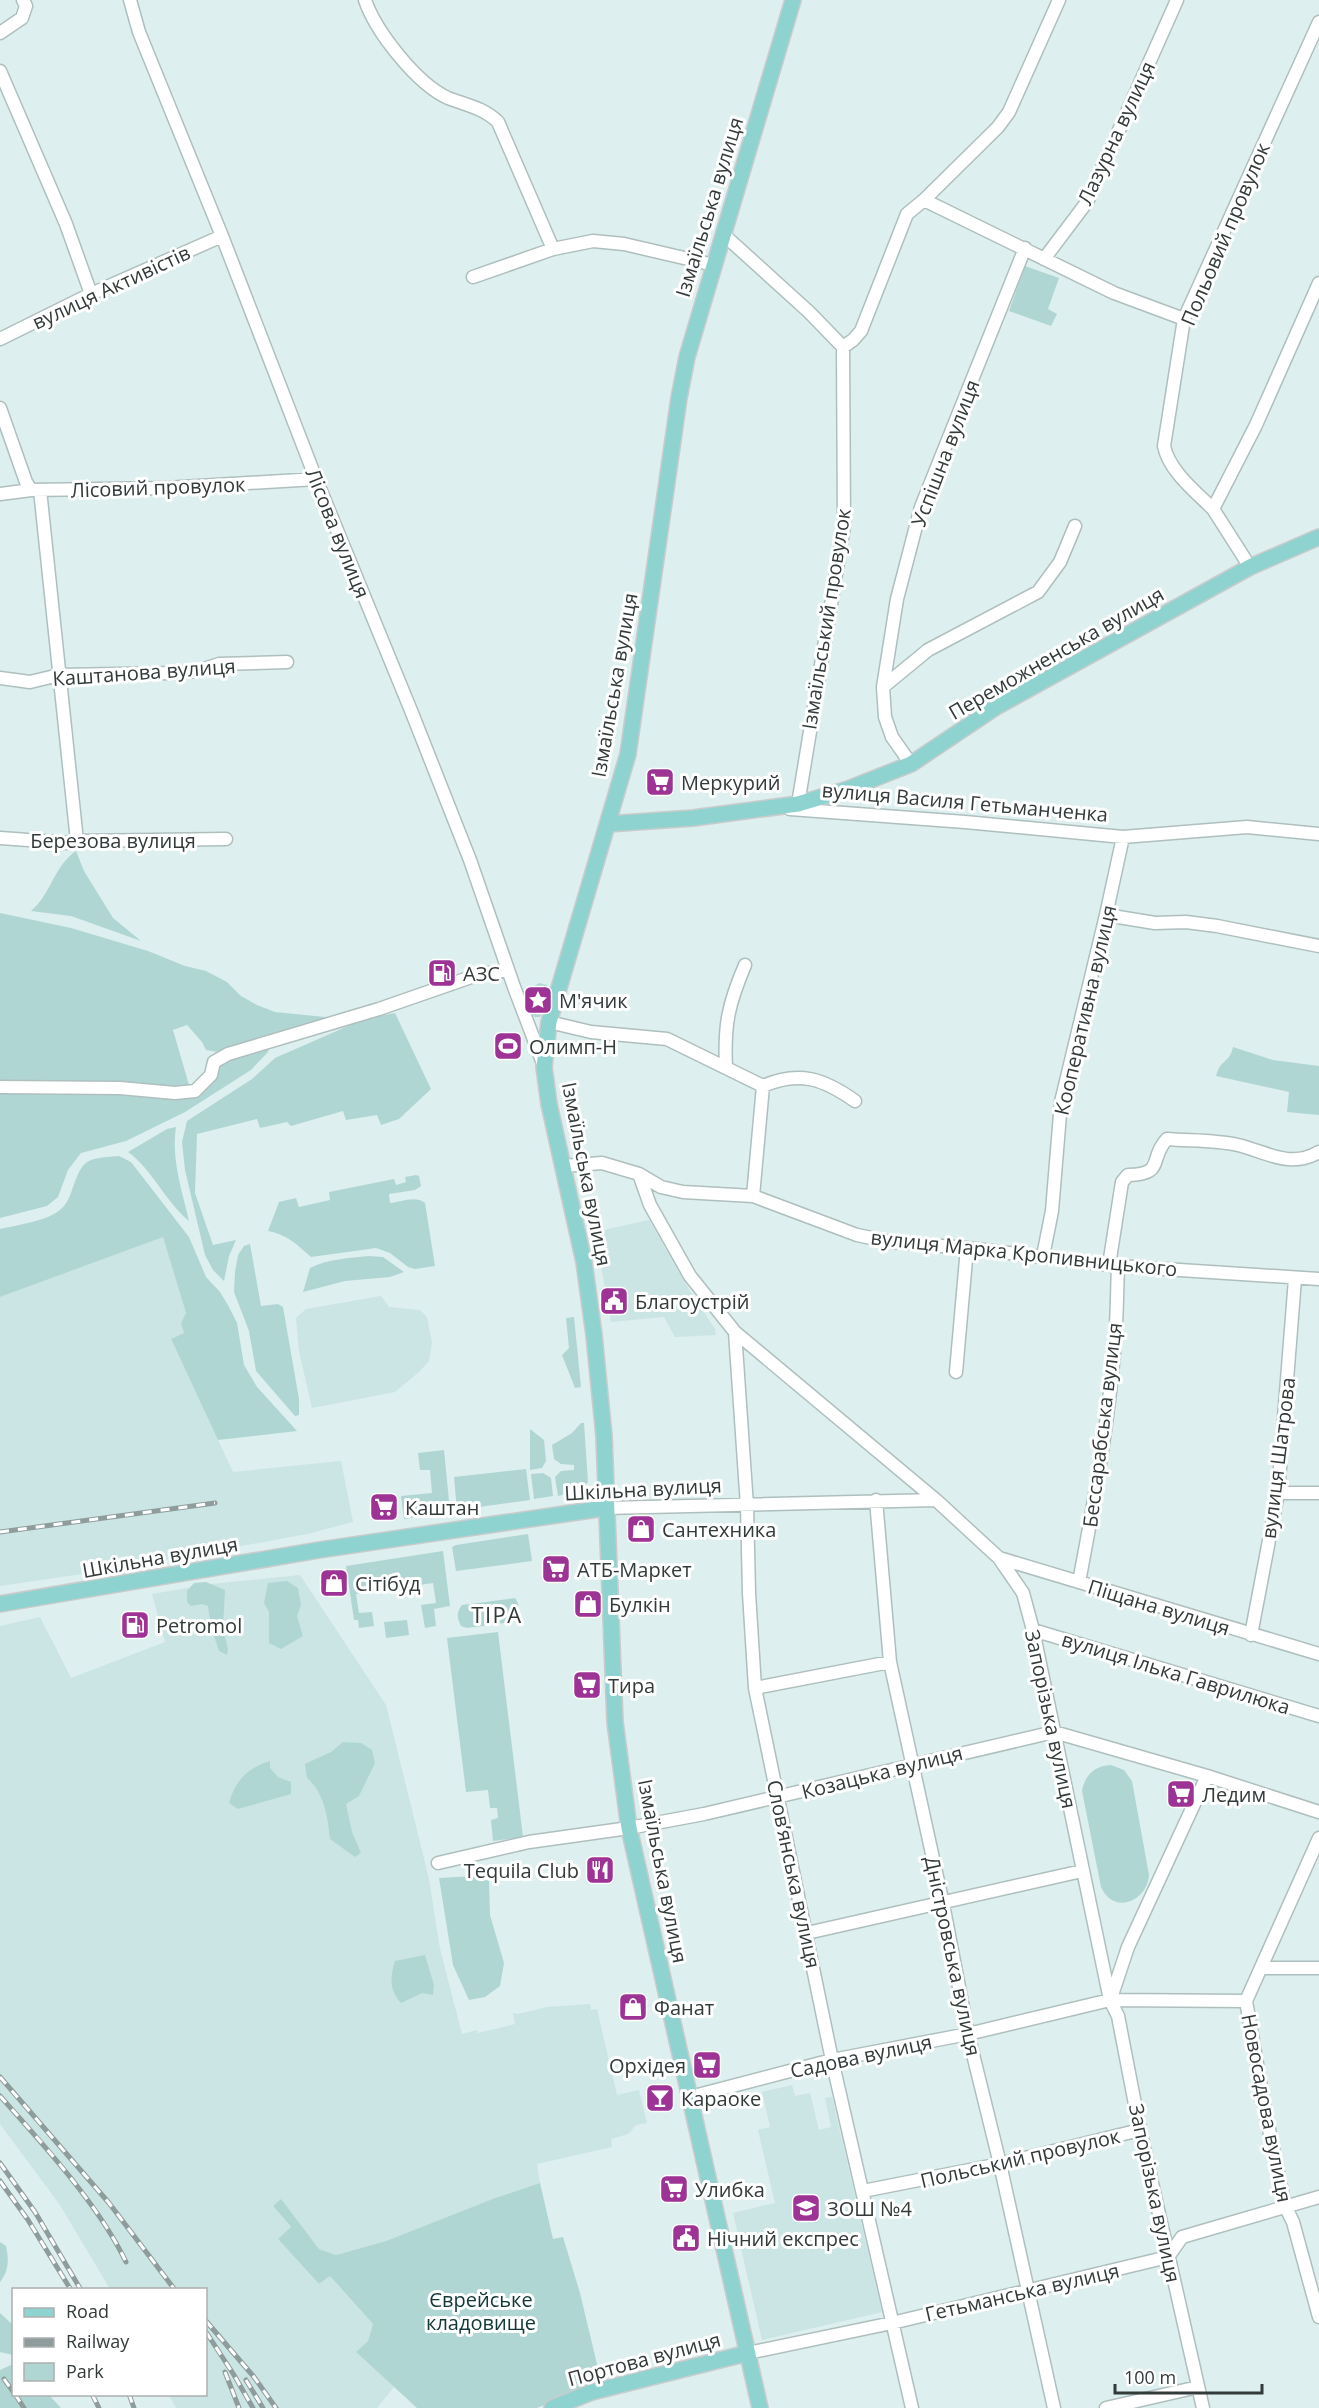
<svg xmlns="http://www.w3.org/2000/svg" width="1319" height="2408" font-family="'Open Sans',sans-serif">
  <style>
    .built { fill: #cae5e3 }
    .green { fill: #b0d6d4 }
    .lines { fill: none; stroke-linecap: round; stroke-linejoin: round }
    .minor-casing { stroke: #aebfbe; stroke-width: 15 }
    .major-casing { stroke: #cacccc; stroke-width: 18 }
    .minor { stroke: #fff; stroke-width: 12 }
    .major { stroke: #8fd3d1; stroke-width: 15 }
    .rail-casing { stroke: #8f9c9c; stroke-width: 5 }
    .rail { stroke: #fff; stroke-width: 3; stroke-dasharray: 9; stroke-linecap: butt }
    .labels { text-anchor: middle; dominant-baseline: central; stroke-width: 6; stroke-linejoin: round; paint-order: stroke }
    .street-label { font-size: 20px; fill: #333a3a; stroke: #fff }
    .poi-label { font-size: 20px; fill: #333a3a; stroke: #fff; text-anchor: start }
    .park-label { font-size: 20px; fill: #0f3837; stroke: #fff }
    .quarter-label { font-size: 22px; letter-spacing: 1.5px; fill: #333a3a; stroke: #fff }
  </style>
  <rect width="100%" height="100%" fill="#ddefee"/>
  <path class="built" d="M 649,1220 L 691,1293 L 715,1329 L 716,1335 L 675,1337 L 664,1317 L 611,1322 L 595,1232 Z
    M 163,1236 L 186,1313 L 184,1333 L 171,1339 L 233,1472 L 341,1461 L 353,1522 L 307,1534 L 109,1570 L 0,1586 L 0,1297 Z
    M 381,1296 L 389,1307 L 420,1310 L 427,1317 L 432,1343 L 429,1361 L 419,1372 L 395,1392 L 312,1408 L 299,1351 L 296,1318 L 306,1309 Z
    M 300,1575 L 386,1705 L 429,1879 L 440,1949 L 462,2034 L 477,2030 L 478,2033 L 515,2024 L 513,2013 L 518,2014 L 547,2007 L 590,2004 L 591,2010 L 597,2009 L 617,2095 L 639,2090 L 647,2123 L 636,2125 L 628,2134 L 611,2139 L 612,2147 L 537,2164 L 540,2183 L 495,2198 L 386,2241 L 336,2255 L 319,2249 L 280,2200 L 273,2206 L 291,2228 L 278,2239 L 319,2284 L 330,2276 L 373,2324 L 368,2341 L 356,2352 L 394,2387 L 377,2408 L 176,2408 L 169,2395 L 206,2394 L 206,2290 L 110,2289 L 60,2205 L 0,2124 L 0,1626 L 40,1617 L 71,1678 L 165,1642 L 152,1594 L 211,1584 Z
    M 792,2085 L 795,2096 L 810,2093 L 819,2130 L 831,2127 L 825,2098 L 832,2097 L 882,2312 L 762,2340 L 733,2213 L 775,2203 L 758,2130 L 770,2127 L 762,2092 Z"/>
  <path class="green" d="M 1025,266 L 1059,278 L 1048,309 L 1057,314 L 1051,326 L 1009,311 Z
    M 76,851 L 84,871 L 113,918 L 141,941 L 71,916 L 31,911 C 52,893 53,867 76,851 Z
    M 0,913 L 71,928 L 148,951 L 185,966 L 206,971 L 227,982 L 241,996 L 257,1005 L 275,1012 L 335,1018 L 223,1053 L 206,1050 L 202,1042 L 187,1025 L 173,1030 L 189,1085 L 195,1085 L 219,1063 L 270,1045 L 268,1052 L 251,1070 L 185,1112 L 126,1141 L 81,1153 L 68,1170 L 58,1197 L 47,1206 L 0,1218 Z
    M 539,983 L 547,985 C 551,995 546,1009 540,1017 L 535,1017 C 522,1008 525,990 539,983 Z
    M 395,1013 L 431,1089 L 399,1119 L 381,1125 L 377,1115 L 346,1120 L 343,1111 L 291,1126 L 287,1122 L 260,1128 L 257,1119 L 197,1134 L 195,1193 L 213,1245 L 236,1240 L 229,1256 L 224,1281 L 213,1270 L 205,1255 L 185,1170 L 182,1142 L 187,1121 L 252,1079 L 275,1058 L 364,1019 Z
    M 1233,1047 L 1273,1060 L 1319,1066 L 1319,1115 L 1287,1112 L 1289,1092 L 1216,1076 C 1221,1058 1229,1064 1233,1047 Z
    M 176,1127 C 171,1160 182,1190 189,1221 C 164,1200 152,1169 128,1152 L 167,1129 Z
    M 119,1156 L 131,1162 L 189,1237 L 206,1277 L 220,1292 L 229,1307 L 237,1323 L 244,1365 L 257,1387 L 297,1431 L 218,1440 L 171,1339 L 184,1333 L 181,1323 L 186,1313 L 163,1237 L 0,1297 L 0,1229 C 17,1225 48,1221 61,1209 C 66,1205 69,1198 71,1193 C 83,1159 83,1159 119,1156 Z
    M 416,1175 L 419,1176 L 421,1186 L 415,1190 L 389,1194 L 390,1203 C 401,1202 415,1195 425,1203 L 435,1266 L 415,1269 L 408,1267 L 390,1253 L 376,1248 L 311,1257 C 296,1244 288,1235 268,1231 L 279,1202 L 296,1198 L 299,1207 L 330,1200 L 329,1192 L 394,1179 L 396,1185 L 406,1182 L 405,1177 Z
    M 250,1244 L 261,1306 L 278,1304 L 283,1307 L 299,1399 L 299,1415 L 295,1416 L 256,1371 L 249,1331 L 234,1292 L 235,1272 L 238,1255 L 244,1246 Z
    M 369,1256 L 383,1257 L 404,1272 L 390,1277 L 345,1281 L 303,1292 L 310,1268 C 328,1259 349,1258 369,1256 Z
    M 574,1317 L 581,1387 L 575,1388 L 562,1355 L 569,1348 L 566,1318 Z
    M 581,1423 L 584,1423 L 588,1482 L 581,1490 L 558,1496 L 555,1477 L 561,1471 L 574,1470 L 574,1465 L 561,1464 L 554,1459 L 552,1445 L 572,1433 Z
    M 530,1429 L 544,1440 L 546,1461 L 542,1468 L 530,1470 Z
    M 444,1450 L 450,1511 L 404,1519 L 401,1496 L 432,1493 L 430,1470 L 420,1470 L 418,1453 Z
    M 526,1469 L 530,1500 L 457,1510 L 454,1477 Z
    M 543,1473 L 551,1478 L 553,1496 L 534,1499 L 531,1474 Z
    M 528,1534 L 532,1561 L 456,1571 L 452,1547 L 456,1545 Z
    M 443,1551 L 450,1606 L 434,1609 L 436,1626 L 425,1628 L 421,1605 L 436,1603 L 433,1583 L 356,1594 L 359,1613 L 372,1612 L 374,1626 L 359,1628 L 358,1620 L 354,1620 L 346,1566 Z
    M 287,1581 L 298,1588 L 301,1605 L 297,1616 L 303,1636 L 281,1649 L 269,1643 L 269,1612 L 264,1603 L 268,1583 Z
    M 206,1582 L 225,1590 L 223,1628 L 228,1649 L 227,1655 L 219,1651 L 211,1627 L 208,1606 L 202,1604 L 191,1606 L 187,1602 L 187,1591 L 194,1583 Z
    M 515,1598 L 518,1603 L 519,1618 L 511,1622 L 467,1628 L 461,1626 C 457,1617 456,1613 462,1605 Z
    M 407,1620 L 409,1635 L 386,1638 L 384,1622 Z
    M 498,1632 L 523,1837 L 493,1841 L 491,1820 L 498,1818 L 497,1808 L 490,1808 L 488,1790 L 466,1792 L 447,1638 Z
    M 343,1742 L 361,1743 L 372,1750 L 375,1763 L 359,1796 L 346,1804 L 352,1832 L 361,1853 L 355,1857 L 330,1839 C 328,1818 324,1792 307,1778 L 305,1764 L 331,1752 Z
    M 270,1761 L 270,1768 L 278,1777 L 291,1782 L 291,1794 L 238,1809 L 229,1803 C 235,1781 247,1768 270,1761 Z
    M 1111,1765 L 1124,1770 L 1132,1781 L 1149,1875 C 1147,1902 1113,1915 1101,1887 L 1082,1791 C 1085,1775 1094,1766 1111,1765 Z
    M 475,1876 L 489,1881 L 490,1915 L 504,1963 L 500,1986 L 485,1997 L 469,2000 L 453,1965 L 439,1878 Z
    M 425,1955 L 434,1985 L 433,1995 L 422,1993 L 401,2003 C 389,1991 390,1976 395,1961 Z
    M 540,2183 L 553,2239 L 563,2237 L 580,2293 L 601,2381 L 537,2408 L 417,2408 L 356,2352 L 368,2341 L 373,2324 L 330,2276 L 319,2284 L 278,2239 L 291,2227 L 273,2206 L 281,2199 L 319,2249 L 336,2255 L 386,2241 L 495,2198 Z
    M 0,2242 L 6,2246 C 9,2261 9,2270 0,2282 Z
    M 0,2313 L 13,2325 L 13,2355 L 0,2352 Z
    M 13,2364 L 14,2394 L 49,2395 L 61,2408 L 0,2408 L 0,2370 Z"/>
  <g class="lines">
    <g class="minor-casing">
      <path id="minor" d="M 130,0 L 139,32 L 222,236 L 316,479 L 412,713 L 470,860 L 514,987 L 544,1066
        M 365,0 C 376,32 417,84 448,98 C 466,105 484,108 498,122 L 553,249
        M 0,33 L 22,18 L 26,6 L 23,0
        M 0,71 L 66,224 L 91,294
        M 924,200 L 1114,293 L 1184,319
        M 723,234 L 809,312 L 843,347
        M 1044,259 L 1087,202 L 1177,0
        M 473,277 L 553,249 L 593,241 L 624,244 L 714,265
        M 0,339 L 91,294 L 222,236
        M 0,408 L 26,482 L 31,490
        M 40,490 L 77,841
        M 0,494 L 31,490 L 165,488 L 316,479
        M 1213,509 C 1196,492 1169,471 1164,446 L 1184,319 L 1319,22
        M 1250,567 L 1213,509 L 1256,425 L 1319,283
        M 0,678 L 30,682 L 59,675 L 175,673 L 198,671 L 219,664 L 287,662
        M 883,687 L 928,650 L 1038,592 L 1060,562 L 1075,526
        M 911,764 L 892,737 L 885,717 L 883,687 L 897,599 L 921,507 L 1025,248
        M 798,804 L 844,526 L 843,347 L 853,340 L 861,331 L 907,214 L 924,200 L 998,127 L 1009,112 L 1059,0
        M 790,809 L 965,822 L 1123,837 L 1247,827 L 1319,834
        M 0,838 L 70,843 L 77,841 L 226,839
        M 1106,915 L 1155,923 L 1186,922 L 1217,926 L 1319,946
        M 549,1022 L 591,1032 L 667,1039 L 763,1086 L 753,1196
        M 726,1068 C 724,1025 728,1005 745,965
        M 763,1086 C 799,1070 824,1079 855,1101
        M 0,1087 L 120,1088 L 175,1093 L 195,1091 L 211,1075 L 214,1062 L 228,1054 L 379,1009 L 477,975 L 508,970
        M 563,1166 L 602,1163 L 639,1174 L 661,1187 L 683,1192 L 753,1196 L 857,1235 L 891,1242 L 967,1248 L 1118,1266 L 1319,1279
        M 639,1174 L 650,1205 L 690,1276 L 735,1332 L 936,1500 L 999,1558 L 1023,1593 L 1033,1630 L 1110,2000 L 1118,2016 L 1140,2130 L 1203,2408
        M 1043,1256 L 1052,1211 L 1061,1102 L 1106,915 L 1123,837
        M 1109,1265 L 1122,1182 L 1128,1175 C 1166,1174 1148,1159 1167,1139 C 1189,1141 1215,1140 1238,1145 C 1267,1152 1290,1169 1319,1152
        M 735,1332 L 747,1506 L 749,1593 L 755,1688 L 832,2060 L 912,2408
        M 956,1372 L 967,1248
        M 1278,1493 L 1319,1493
        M 876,1500 L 890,1662 L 943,1904 L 968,2034 L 1000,2164 L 1054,2408
        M 605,1508 L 936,1500
        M 999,1558 L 1319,1654
        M 1079,1582 C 1094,1503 1109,1421 1115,1340 C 1117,1316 1117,1291 1118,1266
        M 1033,1630 L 1319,1716
        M 1251,1635 L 1278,1493 L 1295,1279
        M 755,1688 L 890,1662
        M 1319,1838 L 1246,2001 L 1265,2110 L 1285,2206 L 1293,2222 L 1319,2317
        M 438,1863 L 529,1842 L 629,1828 L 704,1814 L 1054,1732 L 1207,1776 L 1319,1812
        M 807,1933 L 1082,1871
        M 1262,1968 L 1319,1968
        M 1111,1998 L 1128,1947 L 1207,1776
        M 690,2097 L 832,2060 L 968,2034 L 1110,2000 L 1246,2001
        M 863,2191 L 1000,2164 L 1140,2130
        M 748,2353 L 892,2323 L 1168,2257 L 1182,2237 L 1319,2197
        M 1106,2408 L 1198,2387"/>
    </g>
    <g class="major-casing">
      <path id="major" d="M 608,824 L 693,818 L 798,804 L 848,789 L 911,764 L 996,707 L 1250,567 L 1319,537
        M 0,1604 L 319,1550 L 605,1508
        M 552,2408 L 592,2392 L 748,2353
        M 760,2408 L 629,1828 L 615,1722 L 604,1436 L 594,1335 L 584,1262 L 549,1104 L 544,1067 L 549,1022 L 628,754 L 679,398 L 687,357 L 793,0"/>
    </g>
    <use href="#minor" class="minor"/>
    <use href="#major" class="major"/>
    <g class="rail-casing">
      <path id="rail" d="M 0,1532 L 215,1503
        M 0,2077 L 109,2203 L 175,2290
        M 0,2096 C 42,2143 99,2205 126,2262
        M 0,2163 L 35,2212 L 81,2290
        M 0,2181 L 28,2220 L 71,2290
        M 206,2321 L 254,2377 L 276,2408
        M 206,2332 L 234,2375 L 253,2408
        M 225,2372 L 239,2408
        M 4,2379 L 14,2393
        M 246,2380 L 263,2408
        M 15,2394 L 24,2408
        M 92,2394 L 99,2408
        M 129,2394 L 134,2408"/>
    </g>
    <use href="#rail" class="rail"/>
  </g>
  <defs>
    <g id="supermarket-square" transform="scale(1.5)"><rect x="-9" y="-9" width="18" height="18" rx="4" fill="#9d3395" stroke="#fff"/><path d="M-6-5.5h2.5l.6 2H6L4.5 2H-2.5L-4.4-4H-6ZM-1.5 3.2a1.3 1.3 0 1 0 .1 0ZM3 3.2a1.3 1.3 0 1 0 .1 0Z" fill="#fff"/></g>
    <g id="fuel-square" transform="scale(1.5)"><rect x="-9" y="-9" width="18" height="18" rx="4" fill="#9d3395" stroke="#fff"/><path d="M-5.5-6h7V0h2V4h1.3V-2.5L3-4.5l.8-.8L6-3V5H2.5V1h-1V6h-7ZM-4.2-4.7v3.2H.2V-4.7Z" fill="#fff"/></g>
    <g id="sight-square" transform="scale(1.5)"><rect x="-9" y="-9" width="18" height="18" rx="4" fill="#9d3395" stroke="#fff"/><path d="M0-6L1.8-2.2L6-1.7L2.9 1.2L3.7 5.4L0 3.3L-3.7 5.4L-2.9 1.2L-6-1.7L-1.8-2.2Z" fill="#fff"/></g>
    <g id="stadium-square" transform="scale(1.5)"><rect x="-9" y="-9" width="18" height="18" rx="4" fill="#9d3395" stroke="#fff"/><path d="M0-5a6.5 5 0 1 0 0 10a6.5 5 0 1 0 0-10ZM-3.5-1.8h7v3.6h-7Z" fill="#fff"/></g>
    <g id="civic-square" transform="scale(1.5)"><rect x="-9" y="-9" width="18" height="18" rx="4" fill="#9d3395" stroke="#fff"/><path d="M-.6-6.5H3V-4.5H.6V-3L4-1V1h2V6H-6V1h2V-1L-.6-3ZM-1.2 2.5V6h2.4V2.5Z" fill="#fff"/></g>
    <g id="shop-square" transform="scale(1.5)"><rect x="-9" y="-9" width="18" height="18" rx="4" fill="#9d3395" stroke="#fff"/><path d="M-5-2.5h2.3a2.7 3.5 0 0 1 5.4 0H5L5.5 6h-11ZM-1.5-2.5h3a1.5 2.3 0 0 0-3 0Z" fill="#fff"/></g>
    <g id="restaurant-square" transform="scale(1.5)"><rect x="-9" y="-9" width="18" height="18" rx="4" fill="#9d3395" stroke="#fff"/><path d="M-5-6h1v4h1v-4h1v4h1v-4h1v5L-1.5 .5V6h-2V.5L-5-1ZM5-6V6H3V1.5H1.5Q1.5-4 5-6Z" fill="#fff"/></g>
    <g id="bar-square" transform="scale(1.5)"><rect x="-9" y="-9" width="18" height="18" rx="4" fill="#9d3395" stroke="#fff"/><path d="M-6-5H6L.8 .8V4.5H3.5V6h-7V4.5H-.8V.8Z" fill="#fff"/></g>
    <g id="school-square" transform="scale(1.5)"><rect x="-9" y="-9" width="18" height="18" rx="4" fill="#9d3395" stroke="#fff"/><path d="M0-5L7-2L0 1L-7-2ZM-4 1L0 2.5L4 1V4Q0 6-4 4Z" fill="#fff"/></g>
  </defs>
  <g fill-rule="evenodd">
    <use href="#supermarket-square" x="660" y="782"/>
    <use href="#fuel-square" x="442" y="973"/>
    <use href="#sight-square" x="538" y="1000"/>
    <use href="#stadium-square" x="508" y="1046"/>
    <use href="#civic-square" x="614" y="1301"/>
    <use href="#supermarket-square" x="384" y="1507"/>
    <use href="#shop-square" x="641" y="1529"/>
    <use href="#supermarket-square" x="556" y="1569"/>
    <use href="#shop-square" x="334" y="1583"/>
    <use href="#shop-square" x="588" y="1604"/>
    <use href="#fuel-square" x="135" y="1625"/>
    <use href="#supermarket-square" x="587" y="1685"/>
    <use href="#supermarket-square" x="1181" y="1794"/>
    <use href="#restaurant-square" x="600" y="1870"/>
    <use href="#shop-square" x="633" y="2007"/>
    <use href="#supermarket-square" x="707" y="2065"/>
    <use href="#bar-square" x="660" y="2098"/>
    <use href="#supermarket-square" x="674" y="2189"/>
    <use href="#school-square" x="806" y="2208"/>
    <use href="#civic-square" x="686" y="2238"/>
  </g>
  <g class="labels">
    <g class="street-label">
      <text transform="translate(1116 133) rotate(-65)">Лазурна вулиця</text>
      <text transform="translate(709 207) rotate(-73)">Ізмаїльська вулиця</text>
      <text transform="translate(1225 234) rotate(-67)">Польовий провулок</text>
      <text transform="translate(111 287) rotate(-25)">вулиця Активістів</text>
      <text transform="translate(945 453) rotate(-69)">Успішна вулиця</text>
      <text transform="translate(158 487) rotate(-2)">Лісовий провулок</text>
      <text transform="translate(338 533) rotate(68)">Лісова вулиця</text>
      <text transform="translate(826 619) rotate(-81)">Ізмаїльський провулок</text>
      <text transform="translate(1056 653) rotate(-30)">Переможненська вулиця</text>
      <text transform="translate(144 672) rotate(-4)">Каштанова вулиця</text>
      <text transform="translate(614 685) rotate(-80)">Ізмаїльська вулиця</text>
      <text transform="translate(965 802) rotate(5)">вулиця Василя Гетьманченка</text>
      <text x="113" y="840">Березова вулиця</text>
      <text transform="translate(1085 1010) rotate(-77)">Кооперативна вулиця</text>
      <text transform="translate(587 1174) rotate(79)">Ізмаїльська вулиця</text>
      <text transform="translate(1024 1253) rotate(6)">вулиця Марка Кропивницького</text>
      <text transform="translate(1102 1425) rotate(-83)">Бессарабська вулиця</text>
      <text transform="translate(1278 1458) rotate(-83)">вулиця Шатрова</text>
      <text transform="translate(643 1489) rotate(-3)">Шкільна вулиця</text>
      <text transform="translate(160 1557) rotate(-10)">Шкільна вулиця</text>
      <text transform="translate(1159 1607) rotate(17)">Піщана вулиця</text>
      <text transform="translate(1176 1673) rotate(17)">вулиця Ілька Гаврилюка</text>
      <text transform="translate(1051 1719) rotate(78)">Запорізька вулиця</text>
      <text transform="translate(882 1772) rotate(-14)">Козацька вулиця</text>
      <text transform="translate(663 1871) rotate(79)">Ізмаїльська вулиця</text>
      <text transform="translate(794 1874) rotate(78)">Словʼянська вулиця</text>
      <text transform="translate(953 1956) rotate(78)">Дністровська вулиця</text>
      <text transform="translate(861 2056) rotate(-12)">Садова вулиця</text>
      <text transform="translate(1267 2108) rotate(79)">Новосадова вулиця</text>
      <text transform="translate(1020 2158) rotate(-13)">Польський провулок</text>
      <text transform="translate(1155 2193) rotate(78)">Запорізька вулиця</text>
      <text transform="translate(1022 2292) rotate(-13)">Гетьманська вулиця</text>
      <text transform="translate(644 2359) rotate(-15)">Портова вулиця</text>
    </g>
    <g class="poi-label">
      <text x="681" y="782">Меркурий</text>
      <text x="463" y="973">АЗС</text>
      <text x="559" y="1000">М'ячик</text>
      <text x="529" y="1046">Олимп-Н</text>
      <text x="635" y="1301">Благоустрій</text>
      <text x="405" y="1507">Каштан</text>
      <text x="662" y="1529">Сантехника</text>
      <text x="577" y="1569">АТБ-Маркет</text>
      <text x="355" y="1583">Сітібуд</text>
      <text x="609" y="1604">Булкін</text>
      <text x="156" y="1625">Petromol</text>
      <text x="608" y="1685">Тира</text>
      <text x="1202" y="1794">Ледим</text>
      <text x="579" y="1870" text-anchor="end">Tequila Club</text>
      <text x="654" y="2007">Фанат</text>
      <text x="686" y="2065" text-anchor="end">Орхідея</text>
      <text x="681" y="2098">Караоке</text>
      <text x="695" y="2189">Улибка</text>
      <text x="827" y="2208">ЗОШ №4</text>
      <text x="707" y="2238">Нічний експрес</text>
    </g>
    <g class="park-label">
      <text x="481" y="2299">Єврейське<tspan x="481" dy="23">кладовище</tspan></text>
    </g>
    <g class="quarter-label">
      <text x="497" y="1614">ТІРА</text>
    </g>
  </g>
  <rect x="12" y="2288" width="195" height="108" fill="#ffffff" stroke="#adb0b0" stroke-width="1.5"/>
  <rect x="24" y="2308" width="30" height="9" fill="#8fd3d1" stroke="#adb0b0" stroke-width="1.5"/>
  <text x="66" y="2318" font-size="18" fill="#333a3a">Road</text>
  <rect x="24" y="2338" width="30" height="9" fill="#8f9c9c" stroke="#adb0b0" stroke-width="1.5"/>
  <text x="66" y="2348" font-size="18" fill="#333a3a">Railway</text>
  <rect x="24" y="2363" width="30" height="18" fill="#b0d6d4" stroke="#adb0b0" stroke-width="1.5"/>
  <text x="66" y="2378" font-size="18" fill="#333a3a">Park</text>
  <path d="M1115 2384v9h147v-9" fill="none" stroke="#333a3a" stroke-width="3"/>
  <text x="1124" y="2384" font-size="18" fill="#333a3a" stroke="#ffffff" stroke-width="4.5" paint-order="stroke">100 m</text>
</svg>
